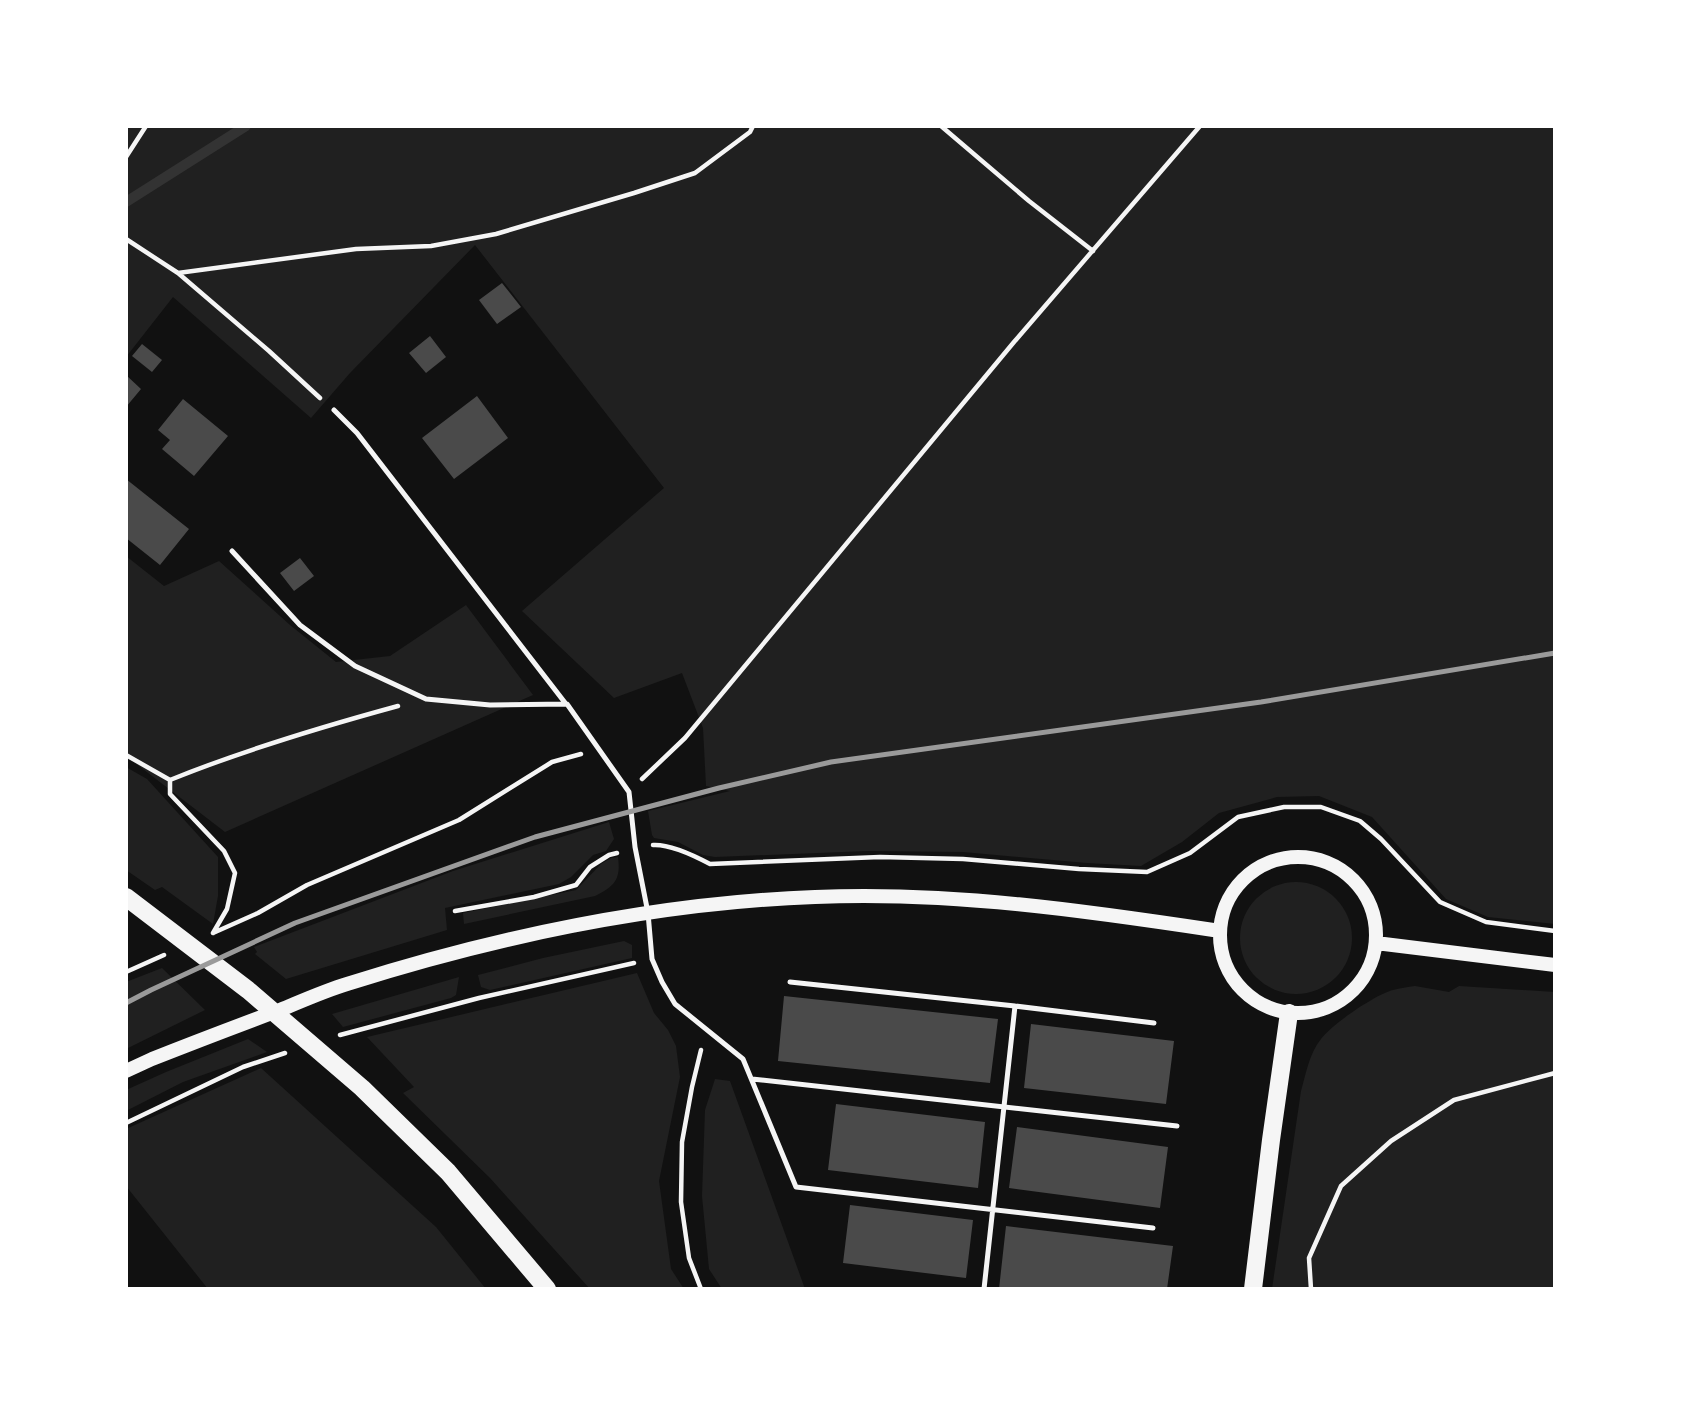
<svg xmlns="http://www.w3.org/2000/svg" width="1681" height="1415" font-family="Barlow,sans-serif">
  <style>
    .green { fill: #202020 }
    .lines { fill: none; stroke-linecap: round; stroke-linejoin: round }
    .stream { stroke: #333; stroke-width: 10 }
    .building { fill: #4a4a4a }
    .path { stroke: #f5f5f5; stroke-width: 4.5 }
    .service { stroke: #f5f5f5; stroke-width: 5 }
    .secondary { stroke: #f5f5f5; stroke-width: 14 }
    .primary { stroke: #f5f5f5; stroke-width: 18 }
    .rail { stroke: #9a9a9a; stroke-width: 5 }
  </style>
  <rect width="100%" height="100%" fill="#111"/>
  <path class="green" d="M 126,126 L 1555,126 L 1555,924 L 1488,917 L 1446,899 L 1372,817 L 1319,796 L 1277,797 L 1219,813 L 1182,842 L 1141,866 L 1087,863 L 963,852 L 867,851 L 715,857 L 703,855 L 678,842 L 654,838 L 652,835 L 648,811 L 730,791 L 706,786 L 703,728 L 682,673 L 614,698 L 522,611 L 664,488 L 475,245 L 350,373 L 311,418 L 173,297 L 126,357 Z
    M 126,556 L 164,586 L 219,561 L 290,625 L 336,662 L 390,656 L 466,605 L 533,695 L 225,832 L 126,756 Z
    M 126,767 L 147,779 L 218,857 L 218,896 L 213,924 L 162,887 L 155,890 L 126,870 Z
    M 609,822 L 614,839 L 606,851 L 593,855 L 571,877 L 559,884 L 445,908 L 447,930 L 286,979 L 255,954 L 257,952 L 254,947 L 453,871 Z
    M 618,857 C 621,879 615,886 595,896 L 464,924 L 463,913 L 576,890 L 601,864 L 611,858 Z
    M1240 938a56 56 0 1 1 112 0a56 56 0 1 1-112 0Z
    M 624,941 L 632,945 L 632,958 L 490,990 L 481,987 L 478,975 L 543,958 Z
    M 162,968 L 205,1010 L 126,1049 L 126,982 Z
    M 637,973 L 654,1013 L 668,1030 L 676,1046 L 680,1077 L 659,1181 L 671,1269 L 684,1289 L 590,1289 L 490,1178 L 403,1093 L 414,1087 L 367,1037 Z
    M 459,977 L 456,995 L 451,998 L 343,1027 L 332,1014 Z
    M 1415,986 L 1449,992 L 1459,986 L 1555,992 L 1555,1289 L 1272,1289 L 1301,1091 C 1306,1074 1309,1054 1321,1039 C 1331,1025 1376,994 1393,990 C 1400,988 1408,987 1415,986 Z
    M 248,1039 L 267,1052 L 183,1082 L 126,1111 L 126,1090 L 166,1072 Z
    M 261,1068 L 436,1227 L 486,1289 L 208,1289 L 126,1186 L 126,1129 Z
    M 715,1079 L 730,1081 L 805,1289 L 722,1289 L 709,1269 L 702,1196 L 705,1110 Z"/>
  <g class="lines">
    <path class="stream" d="M 126,202 L 246,126"/>
  </g>
  <path class="building" d="M 502,283 L 521,307 L 497,324 L 479,300 Z
    M 430,336 L 446,357 L 426,373 L 409,353 Z
    M 142,344 L 162,360 L 152,372 L 132,356 Z
    M 126,375 L 141,389 L 126,407 Z
    M 477,396 L 508,438 L 454,479 L 422,438 Z
    M 183,399 L 228,436 L 194,476 L 162,449 L 170,440 L 158,430 Z
    M 126,479 L 189,529 L 160,565 L 126,538 Z
    M 300,558 L 314,576 L 294,591 L 280,573 Z
    M 784,996 L 998,1019 L 990,1083 L 778,1061 Z
    M 1031,1024 L 1174,1041 L 1166,1104 L 1024,1088 Z
    M 836,1104 L 985,1122 L 978,1188 L 828,1170 Z
    M 1017,1127 L 1168,1147 L 1160,1208 L 1009,1188 Z
    M 850,1205 L 973,1220 L 966,1278 L 843,1263 Z
    M 1006,1226 L 1173,1246 L 1167,1289 L 999,1289 Z"/>
  <g class="lines">
    <path class="path" d="M 941,126 L 1029,201 L 1093,251
      M 126,157 L 146,126
      M 126,239 L 178,273 L 269,351 L 320,398
      M 178,273 L 356,249 L 431,246 L 496,234 L 634,193 L 695,173 L 750,132 L 753,126
      M 126,755 L 170,780 C 244,750 321,727 398,706
      M 642,779 L 685,738 L 1014,342 L 1200,126
      M 170,780 L 170,794 L 224,851 L 235,873 L 227,909 L 213,933
      M 653,845 C 670,844 695,856 710,864 L 880,857 L 963,859 L 1079,869 L 1147,872 L 1190,853 L 1238,817 L 1284,807 L 1321,807 L 1360,821 L 1381,839 L 1440,902 L 1486,922 L 1555,931
      M 455,911 L 534,897 L 576,885 L 590,867 L 609,855 L 617,853
      M 213,933 L 258,913 L 307,885 L 459,820 L 552,762 L 581,754
      M 126,972 L 164,955
      M 340,1035 L 479,998 L 634,963
      M 126,1123 L 243,1067 L 285,1053
      M 701,1289 L 689,1258 L 681,1202 L 682,1142 L 692,1087 L 701,1050
      M 1311,1289 L 1309,1258 L 1341,1186 L 1391,1141 L 1454,1100 L 1555,1073"/>
    <path class="service" d="M 334,410 L 357,433 L 566,704
      M 232,551 L 300,625 L 355,666 L 426,699 L 490,705 L 567,704 L 629,792 L 635,847 L 648,913 L 652,959 L 662,982 L 675,1004 L 743,1059 L 796,1187 L 1153,1228
      M 790,982 L 1015,1006 L 1154,1023
      M 752,1079 L 1177,1126
      M 984,1289 L 1015,1006"/>
    <path class="secondary" d="M1220 935a78 78 0 1 1 156 0a78 78 0 1 1-156 0Z
      M 1376,943 L 1555,965
      M 126,1071 L 152,1059 C 195,1042 237,1026 280,1010 C 302,1001 324,991 347,984 C 499,936 656,903 815,897 C 950,891 1088,911 1220,931"/>
    <path class="primary" d="M 126,897 L 248,990 L 362,1088 L 448,1172 L 547,1289
      M 1253,1289 L 1271,1140 L 1289,1013"/>
    <path class="rail" d="M 126,1003 L 151,990 L 295,923 L 535,837 L 719,788 L 831,762 L 1261,702 L 1555,653"/>
  </g>
  <rect width="1681" height="1415" fill="none" stroke="#ffffff" stroke-width="256"/>
</svg>
